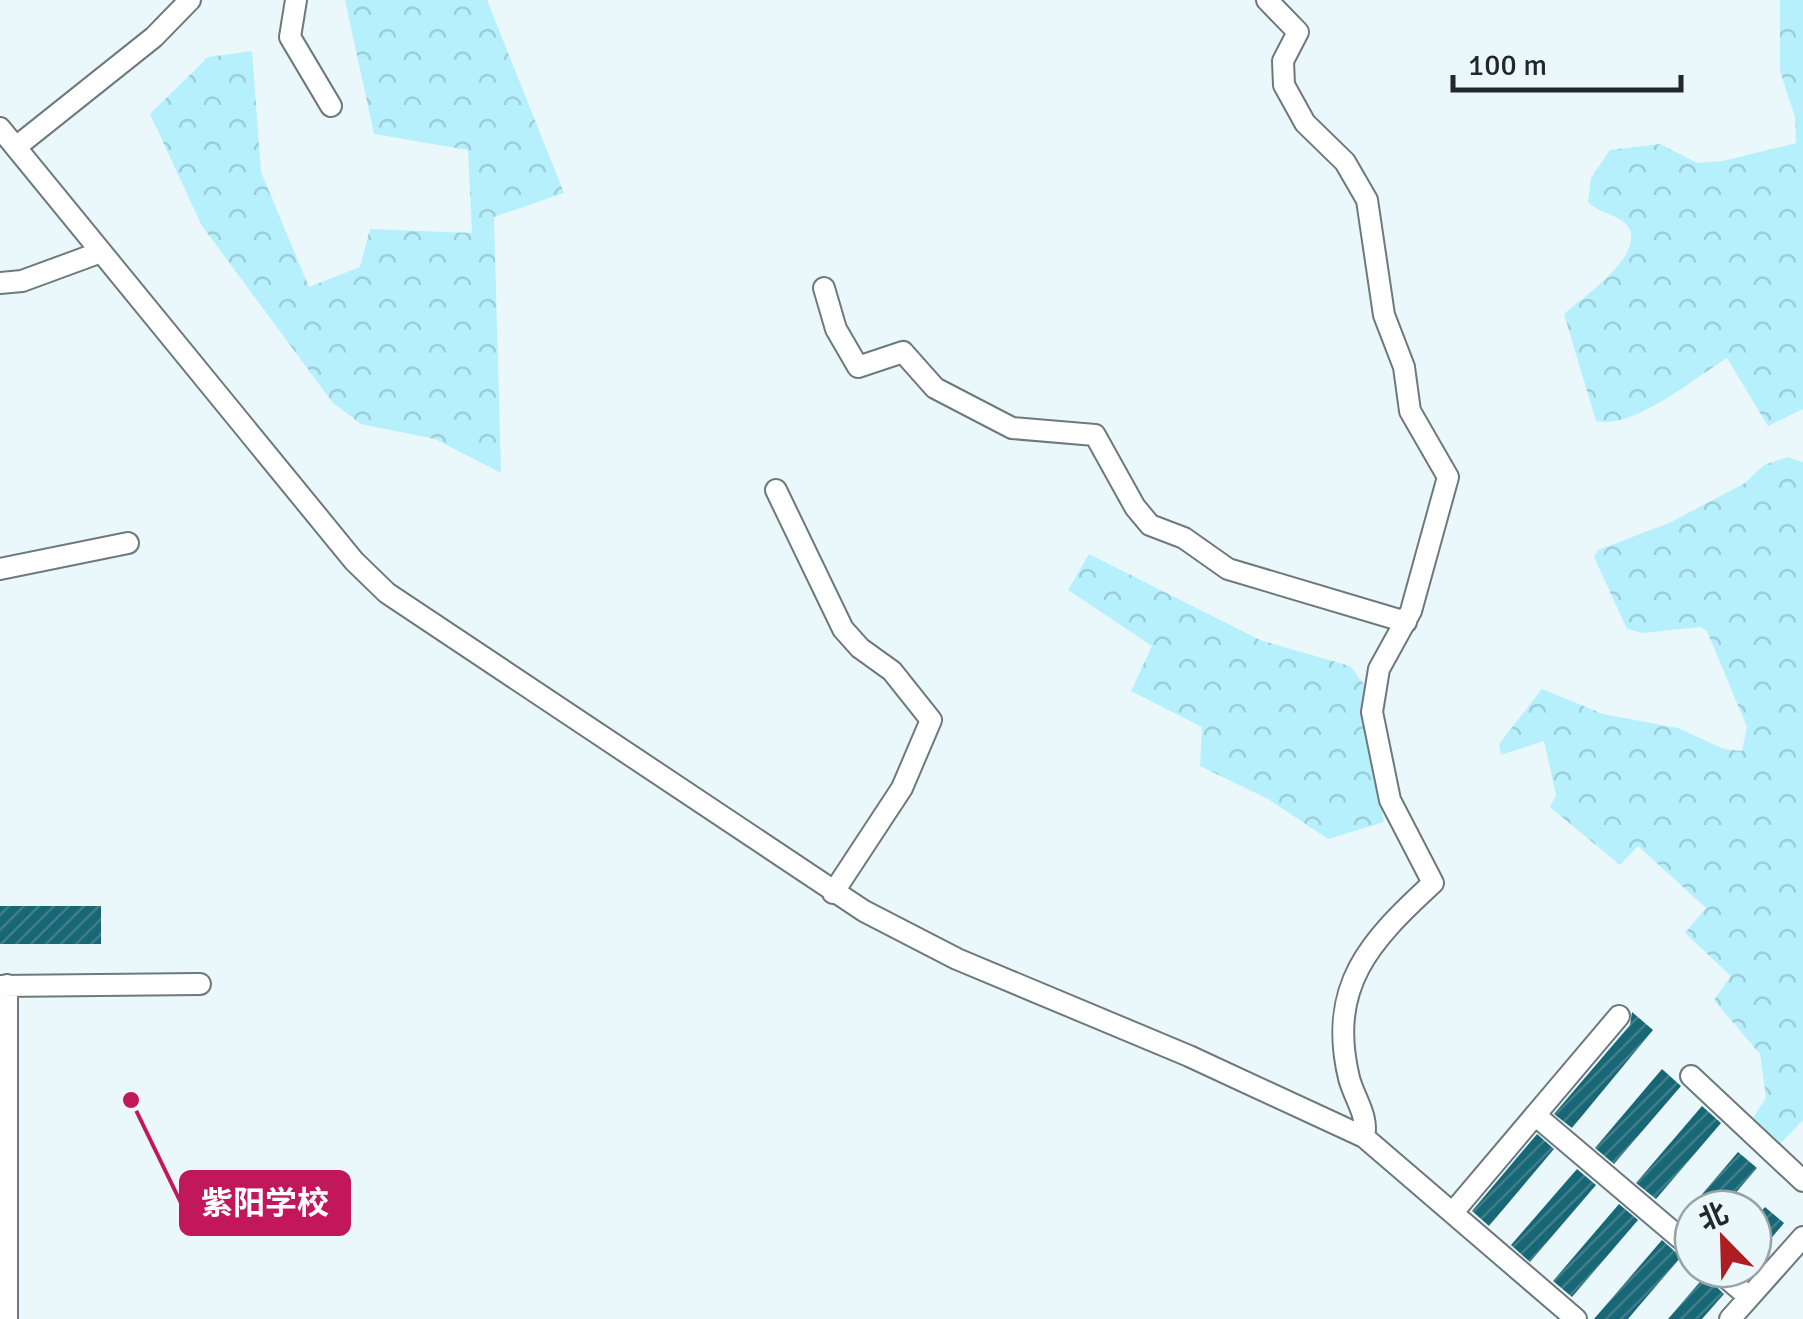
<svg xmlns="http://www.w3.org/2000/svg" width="1803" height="1319" font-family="Signika,'Noto Sans SC',sans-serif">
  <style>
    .forest { fill: url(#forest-crowns) }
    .building { fill: url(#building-hatch) }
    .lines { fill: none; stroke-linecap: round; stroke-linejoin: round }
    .minor-casing { stroke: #6d797c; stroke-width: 24 }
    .minor { stroke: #fff; stroke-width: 20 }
    .leader { fill: none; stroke: #c2185b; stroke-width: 4 }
    .callout-dot { fill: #c2185b; stroke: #eaf8fb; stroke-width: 4 }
    .callout { fill: #c2185b; stroke: #c2185b; stroke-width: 4 }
    .callout-label { font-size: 32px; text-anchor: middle; font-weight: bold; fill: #fff }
  </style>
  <defs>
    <pattern id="forest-crowns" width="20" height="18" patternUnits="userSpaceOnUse" patternTransform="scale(2.5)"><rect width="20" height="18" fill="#b6f0fc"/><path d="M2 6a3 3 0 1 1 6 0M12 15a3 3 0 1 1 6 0" fill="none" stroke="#9cced8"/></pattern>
    <pattern id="building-hatch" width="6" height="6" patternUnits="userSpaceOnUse" patternTransform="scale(2.5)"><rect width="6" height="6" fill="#176776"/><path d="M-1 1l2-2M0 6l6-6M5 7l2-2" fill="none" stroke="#407d88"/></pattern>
  </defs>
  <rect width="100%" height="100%" fill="#eaf8fb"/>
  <path class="forest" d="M 345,0 L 487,0 L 564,193 L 494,217 L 501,473 L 435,439 L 361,424 L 333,403 L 202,226 L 150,114 L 208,57 L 252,51 L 261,172 L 309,287 L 360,267 L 370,229 L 472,233 L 468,150 L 374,134 Z
    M 1780,0 L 1803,0 L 1803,409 L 1768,426 L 1727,358 C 1696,377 1633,430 1596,421 L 1564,314 C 1582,298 1644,256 1629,228 C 1622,215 1598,213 1588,202 L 1591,178 L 1610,150 L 1660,144 L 1697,163 L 1723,161 L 1796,143 L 1795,117 L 1780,71 Z
    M 1787,457 L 1803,462 L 1803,1120 L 1779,1145 L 1752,1119 L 1766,1098 L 1760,1054 L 1714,1000 L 1731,976 L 1685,933 L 1706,908 L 1638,846 L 1620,865 L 1550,807 L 1556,795 L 1544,741 L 1501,755 L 1499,744 L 1542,689 L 1603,714 L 1678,728 L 1724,749 L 1742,751 L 1747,727 L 1707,631 L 1700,627 L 1643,633 L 1627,629 L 1594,557 L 1598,550 L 1669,523 L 1745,483 L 1764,465 Z
    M 1089,554 L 1260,640 L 1350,666 L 1367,688 L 1362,708 L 1384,822 L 1328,839 L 1268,799 L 1200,766 L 1202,727 L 1131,691 L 1152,646 L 1068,590 Z"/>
  <path class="building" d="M 0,906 L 101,906 L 101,944 L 0,944 Z
    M 1632,1012 L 1653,1030 L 1572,1128 L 1554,1114 L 1630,1025 Z
    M 1662,1069 L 1681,1086 L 1614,1164 L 1595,1148 Z
    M 1702,1106 L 1721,1123 L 1656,1199 L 1636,1183 Z
    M 1537,1134 L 1554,1149 L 1489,1226 L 1472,1211 Z
    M 1738,1152 L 1757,1168 L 1722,1209 L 1693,1209 L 1693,1231 L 1680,1220 Z
    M 1577,1169 L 1596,1185 L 1530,1262 L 1511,1245 Z
    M 1619,1204 L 1638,1220 L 1572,1297 L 1553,1281 Z
    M 1765,1207 L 1784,1223 L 1753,1260 L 1753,1220 Z
    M 1662,1240 L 1681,1257 L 1639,1306 L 1628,1319 L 1594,1319 Z
    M 1705,1276 L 1724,1294 L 1702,1319 L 1668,1319 Z"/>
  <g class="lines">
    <g class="minor-casing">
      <path id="minor" d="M 296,0 L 290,37 L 331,106
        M 1267,0 L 1298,32 L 1283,61 L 1284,85 L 1305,123 L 1345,162 L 1367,200 L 1384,315 L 1404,367 L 1410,411 L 1448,477 L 1411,611 L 1379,669 L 1372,712 L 1390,800 L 1433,883 C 1370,941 1327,986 1349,1078 C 1354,1098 1369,1116 1364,1137
        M 0,128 L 354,561 L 387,593 L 864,911 L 957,959 L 1189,1056 L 1364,1137 L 1576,1319
        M 16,147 L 154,37 L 190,0
        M 0,283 L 22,281 L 101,252
        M 824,288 L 836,329 L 858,367 L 903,352 L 935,388 L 1012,428 L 1095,435 L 1135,507 L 1150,525 L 1184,538 L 1228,569 L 1406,622
        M 776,490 L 843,629 L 860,648 L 892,671 L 931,720 L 902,788 L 833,893
        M 0,569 L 128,543
        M 0,986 L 200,984
        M 1691,1076 L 1803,1181
        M 1535,1115 L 1693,1249
        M 1454,1211 L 1619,1016
        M 1716,1269 L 1749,1297
        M 7,1319 L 7,985
        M 1730,1319 L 1803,1237"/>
    </g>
    <use href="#minor" class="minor"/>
  </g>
  <path class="leader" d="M131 1100L181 1203"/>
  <circle class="callout-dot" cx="131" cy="1100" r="10"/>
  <rect class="callout" x="181" y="1172" width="168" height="62" rx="10"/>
  <g class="callout-label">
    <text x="265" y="1214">紫阳学校</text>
  </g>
  <g transform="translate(1723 1239) rotate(337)"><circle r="48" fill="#eaf8fb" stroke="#9aa4a7" stroke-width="2.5"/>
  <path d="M0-8L18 38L0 25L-18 38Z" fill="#ae1c24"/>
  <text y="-15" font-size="28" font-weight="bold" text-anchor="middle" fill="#222728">北</text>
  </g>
  <path d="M1453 75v15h228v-15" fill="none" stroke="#222728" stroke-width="5"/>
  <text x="1468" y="75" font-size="30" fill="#222728" stroke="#eaf8fb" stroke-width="8" paint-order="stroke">100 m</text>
</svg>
